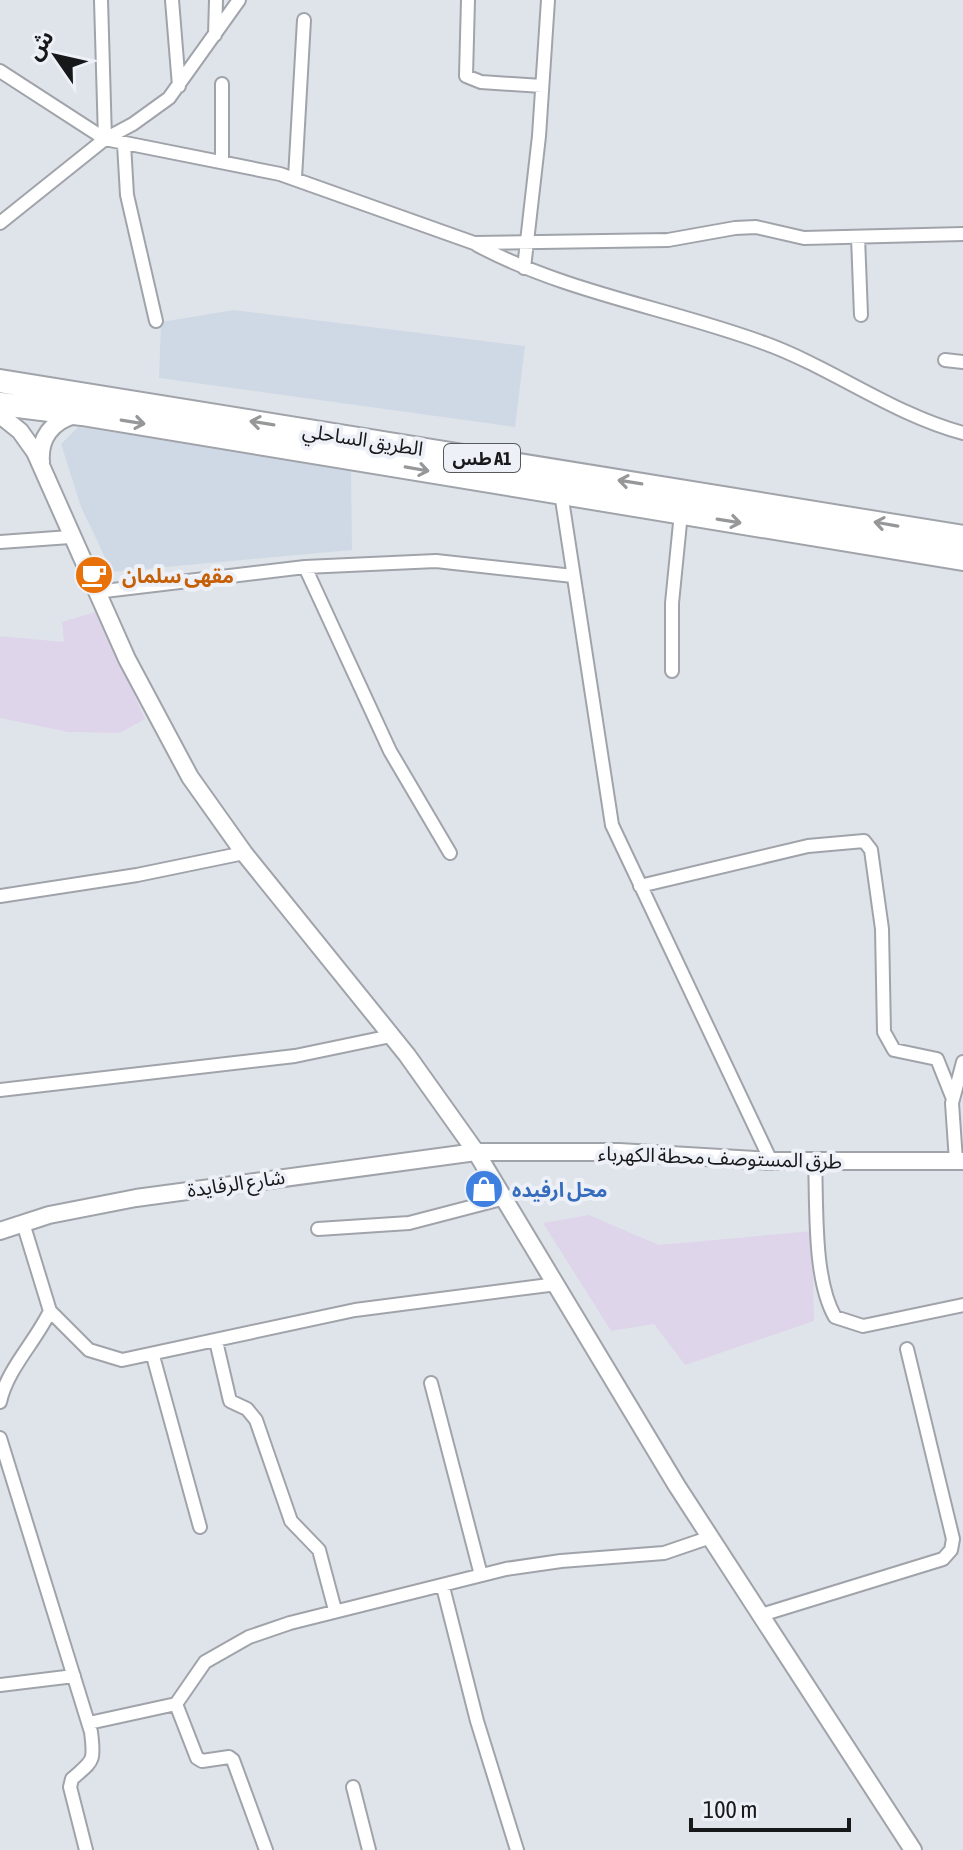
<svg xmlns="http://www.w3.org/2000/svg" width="963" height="1850" font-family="'Asap Condensed','Noto Sans Arabic',sans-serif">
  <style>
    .built { fill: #cfd9e5 }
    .industrial { fill: #dfd5ea }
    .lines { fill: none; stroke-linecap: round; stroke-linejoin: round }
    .street-casing { stroke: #a0a4aa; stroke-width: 16 }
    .secondary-casing { stroke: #a0a4aa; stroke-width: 20 }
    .highway-casing { stroke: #a0a4aa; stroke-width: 26 }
    .street { stroke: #fff; stroke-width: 12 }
    .secondary { stroke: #fff; stroke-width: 16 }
    .highway { stroke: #fff; stroke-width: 22 }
    .oneway { stroke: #969798 }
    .labels { text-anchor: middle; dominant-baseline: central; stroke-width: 8; stroke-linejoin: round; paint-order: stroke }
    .shield { fill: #edf1f7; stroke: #56595c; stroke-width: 2 }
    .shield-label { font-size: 18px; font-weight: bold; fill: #16181a }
    .street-label { font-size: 20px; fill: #16181a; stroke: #edf1f7 }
    .food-label { font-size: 20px; font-weight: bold; fill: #c56008; stroke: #edf1f7; text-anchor: start }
    .shop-label { font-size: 20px; font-weight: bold; fill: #366cbe; stroke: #edf1f7; text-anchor: start }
  </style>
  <rect width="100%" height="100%" fill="#dfe4ea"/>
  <path class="built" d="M 234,310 L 525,346 L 515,427 L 159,378 L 161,322 Z
    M 78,427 L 351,469 L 352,550 L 112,572 L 81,507 L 61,444 Z"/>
  <path class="industrial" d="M 98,611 L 145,719 L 120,733 L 68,732 L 0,718 L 0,636 L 64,642 L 62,622 Z
    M 589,1215 L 659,1245 L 812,1231 L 814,1321 L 685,1365 L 654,1324 L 611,1331 L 543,1223 Z"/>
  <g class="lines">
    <g class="street-casing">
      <path id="street" d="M 101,0 L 105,139
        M 172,0 L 179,86
        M 468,0 L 466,76 L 481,82 L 542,86
        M 215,35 L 216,0
        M 0,71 L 105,139 L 280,174 L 474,243 L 668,240 L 735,228 L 756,227 L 804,238 L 963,234
        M 222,84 L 222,162
        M 124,144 L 127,195 L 156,321
        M 295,178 L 304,20
        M 0,223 L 105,139 L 133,124 L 169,98 L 239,0
        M 858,237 L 861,315
        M 477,245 C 567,293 669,308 764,343 C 833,368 892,414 963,433
        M 524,268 L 539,136 L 548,0
        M 945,360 L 963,362
        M 561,493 L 612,825 L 771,1161
        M 0,542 L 70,537
        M 305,567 L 390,751 L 450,853
        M 96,592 L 305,567 L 436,561 L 573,576
        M 672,671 L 672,603 L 681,513
        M 640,886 L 808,846 L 864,841 L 871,850 L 882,929 L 884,1032 L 894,1050 L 937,1059 L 953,1099
        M 0,896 L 137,875 L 244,853
        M 0,1090 L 295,1056 L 391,1036
        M 956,1161 L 952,1103 L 963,1062
        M 815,1162 C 817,1206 813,1279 835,1317 L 863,1326 L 963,1305
        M 318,1229 L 409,1223 L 505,1198
        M 50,1311 L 89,1350 L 122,1360 L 355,1310 L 557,1284
        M 216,1341 L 230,1401 L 247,1409 L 256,1420 L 291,1521 L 319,1550 L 335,1610
        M 153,1356 L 200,1527
        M 431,1383 L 481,1575
        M 0,1402 C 7,1369 36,1341 50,1311 L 23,1223
        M 0,1438 L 91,1732 C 95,1763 93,1760 72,1779 L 70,1787 L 86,1850
        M 443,1587 L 477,1721 L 517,1850
        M 761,1615 L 943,1559 L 951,1550 L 953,1539 L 907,1349
        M 0,1685 L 74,1676
        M 176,1704 L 197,1758 L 202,1761 L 229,1757 L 233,1760 L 266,1850
        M 89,1723 L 176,1704 L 205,1662 L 249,1637 L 290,1623 L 506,1569 L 561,1561 L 664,1553 L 711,1537
        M 353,1787 L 369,1850"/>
    </g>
    <g class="secondary-casing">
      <path id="secondary" d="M 0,415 L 20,431 L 35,452 L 127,659 L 190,777 L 244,853 L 407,1055 L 476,1152 L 677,1486 L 913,1850
        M 41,462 C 39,438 52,421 75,415
        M 0,1231 L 49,1215 L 136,1198 L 476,1152 L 619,1152 L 771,1161 L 963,1161"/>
    </g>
    <g class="highway-casing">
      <path id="highway" d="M 0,381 L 963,537
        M 0,404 L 82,414 L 963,559"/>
    </g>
    <use href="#street" class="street"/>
    <use href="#secondary" class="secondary"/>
    <use href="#highway" class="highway"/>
  </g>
  <defs><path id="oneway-shaft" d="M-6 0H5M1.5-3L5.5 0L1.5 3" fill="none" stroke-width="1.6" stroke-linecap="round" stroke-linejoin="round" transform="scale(2)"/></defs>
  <g class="oneway">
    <use href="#oneway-shaft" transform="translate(133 422) rotate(9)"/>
    <use href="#oneway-shaft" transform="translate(262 423) rotate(-171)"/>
    <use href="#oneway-shaft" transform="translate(417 469) rotate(10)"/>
    <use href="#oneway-shaft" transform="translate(630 482) rotate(-171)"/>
    <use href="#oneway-shaft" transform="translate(729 521) rotate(9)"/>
    <use href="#oneway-shaft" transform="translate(886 524) rotate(-170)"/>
  </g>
  <defs>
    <g id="cafe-disc" transform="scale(2)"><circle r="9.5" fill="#e8710a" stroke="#edf1f7"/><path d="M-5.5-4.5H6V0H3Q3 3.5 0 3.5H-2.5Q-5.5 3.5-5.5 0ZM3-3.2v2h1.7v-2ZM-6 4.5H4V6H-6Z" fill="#fff"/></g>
    <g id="shop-disc" transform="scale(2)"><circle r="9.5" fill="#3f7fe0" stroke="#edf1f7"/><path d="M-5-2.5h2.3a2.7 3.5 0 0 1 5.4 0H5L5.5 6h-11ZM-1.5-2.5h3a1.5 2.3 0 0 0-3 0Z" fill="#fff"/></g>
  </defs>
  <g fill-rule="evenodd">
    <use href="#cafe-disc" x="94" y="575"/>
    <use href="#shop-disc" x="484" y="1189"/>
  </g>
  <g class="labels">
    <rect class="shield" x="444" y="444" width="76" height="28" rx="6"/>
    <g class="shield-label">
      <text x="482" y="458">طس A1</text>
    </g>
    <g class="street-label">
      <text transform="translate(363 439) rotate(9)">الطريق الساحلي</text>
      <text transform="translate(720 1157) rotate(2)">طرق المستوصف محطة الكهرباء</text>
      <text transform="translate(236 1183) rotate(-8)">شارع الرفايدة</text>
    </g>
    <g class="food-label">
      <text x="122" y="575">مقهى سلمان</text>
    </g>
    <g class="shop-label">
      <text x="512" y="1189">محل ارفيده</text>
    </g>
  </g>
  <g transform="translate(56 56) rotate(304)" stroke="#edf1f7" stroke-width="6" paint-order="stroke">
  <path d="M0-6L14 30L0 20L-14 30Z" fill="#16181a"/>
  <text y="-12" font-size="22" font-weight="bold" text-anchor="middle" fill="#16181a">ش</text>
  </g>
  <path d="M691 1818v12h158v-12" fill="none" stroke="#16181a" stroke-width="4"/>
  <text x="703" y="1818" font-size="24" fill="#16181a" stroke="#edf1f7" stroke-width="6" paint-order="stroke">100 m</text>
</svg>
